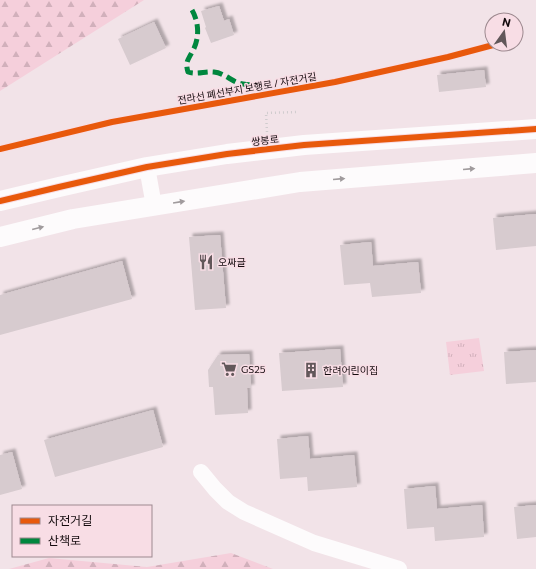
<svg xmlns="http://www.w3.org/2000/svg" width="536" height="569" font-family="Commissioner,'Noto Sans KR',sans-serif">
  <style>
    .forest { fill: url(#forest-firs) }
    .park { fill: url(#park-tufts) }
    .building { fill: #d7cbcf; filter: url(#shadow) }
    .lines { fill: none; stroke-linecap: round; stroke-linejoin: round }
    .path { stroke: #d0ccce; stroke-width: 2.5; stroke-dasharray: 1 3; stroke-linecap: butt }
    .minor { stroke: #fdfbfc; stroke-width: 16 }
    .tertiary { stroke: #fdfbfc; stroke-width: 20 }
    .quiet { stroke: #00873e; stroke-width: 5; stroke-dasharray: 10 5; stroke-linecap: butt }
    .cycleway-casing { stroke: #f8dde5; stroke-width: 8 }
    .cycleway { stroke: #e8590c; stroke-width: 6 }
    .oneway { fill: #a09b9d }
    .labels { text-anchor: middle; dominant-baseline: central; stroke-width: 3; stroke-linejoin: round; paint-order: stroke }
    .street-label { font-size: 10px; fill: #140b0e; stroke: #f8dde5 }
    .poi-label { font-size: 10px; fill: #140b0e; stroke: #f8dde5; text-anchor: start }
  </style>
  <defs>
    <pattern id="forest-firs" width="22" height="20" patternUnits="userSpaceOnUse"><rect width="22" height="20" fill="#f5cfdb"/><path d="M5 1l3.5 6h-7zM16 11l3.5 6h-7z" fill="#d1b0bb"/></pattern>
    <pattern id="park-tufts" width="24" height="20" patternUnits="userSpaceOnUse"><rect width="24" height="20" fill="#f5cfdb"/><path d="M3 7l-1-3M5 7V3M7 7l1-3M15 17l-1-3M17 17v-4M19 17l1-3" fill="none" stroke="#d1b0bb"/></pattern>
    <filter id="shadow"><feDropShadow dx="3.5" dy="-3.5" stdDeviation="1" flood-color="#0004"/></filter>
  </defs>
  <rect width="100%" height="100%" fill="#f2e3e8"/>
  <path class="forest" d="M 0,0 L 144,0 L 0,91 Z
    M 231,553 L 273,569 L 9,569 L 49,558 L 147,567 Z"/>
  <path class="park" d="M 479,338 L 484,371 L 450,375 L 446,342 Z"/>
  <path class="building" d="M 219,6 L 224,21 L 229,19 L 234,35 L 211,43 L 205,28 L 206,27 L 201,11 Z
    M 154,22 L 166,48 L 130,65 L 118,39 Z
    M 484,70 L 486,87 L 439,92 L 437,75 Z
    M 536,214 L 536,246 L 496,250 L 493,218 Z
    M 220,235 L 226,308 L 195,310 L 189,237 Z
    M 371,242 L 373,266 L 418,262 L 421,293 L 372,297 L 370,283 L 344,285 L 340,245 Z
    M 122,261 L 132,299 L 0,335 L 0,295 Z
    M 340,349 L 343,387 L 282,391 L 279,353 Z
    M 536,350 L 536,382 L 506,384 L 504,352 Z
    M 249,354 L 251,388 L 247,388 L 248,413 L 215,415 L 213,387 L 209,387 L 208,370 L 218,355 Z
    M 153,410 L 163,447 L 55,477 L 44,440 Z
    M 308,436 L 310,459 L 354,455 L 357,487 L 308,491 L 307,477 L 280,479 L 277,439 Z
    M 12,452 L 22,489 L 0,495 L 0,455 Z
    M 435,486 L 437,509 L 482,505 L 484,537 L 435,541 L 434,527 L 407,529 L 404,489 Z
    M 536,505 L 536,537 L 517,539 L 514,507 Z"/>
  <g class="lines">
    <path class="path" d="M 267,132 L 266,113 L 298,112"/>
    <path class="minor" d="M 147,167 L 154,206
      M 201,472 L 215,489 L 228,502 L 244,512 L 314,543 L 399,569"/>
    <path class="tertiary" d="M 0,201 L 59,187 L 147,167 L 227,154 L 304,145 L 536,129
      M 0,237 L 73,219 L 300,182 L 536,163"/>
    <path class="quiet" d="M 192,10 C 199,22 200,39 192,52 C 188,60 185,62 188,72 C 197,75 205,71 214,72 C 225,73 233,83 243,84 C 252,86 255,83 264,89 L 266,94"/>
    <g class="cycleway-casing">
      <path id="cycleway" d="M 0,149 L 112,122 L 335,82 L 448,57 L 497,44
        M 0,201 L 59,187 L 147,167 L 227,154 L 304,145 L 536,129"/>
    </g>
    <use href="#cycleway" class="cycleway"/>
  </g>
  <defs><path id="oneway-solid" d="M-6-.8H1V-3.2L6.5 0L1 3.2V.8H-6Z"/></defs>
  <g class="oneway">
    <use href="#oneway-solid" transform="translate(469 169) rotate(-5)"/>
    <use href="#oneway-solid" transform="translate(339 179) rotate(-5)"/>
    <use href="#oneway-solid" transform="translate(179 202) rotate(-9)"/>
    <use href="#oneway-solid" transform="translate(38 228) rotate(-14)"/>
  </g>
  <defs>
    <g id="restaurant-bare" transform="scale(1.2)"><path d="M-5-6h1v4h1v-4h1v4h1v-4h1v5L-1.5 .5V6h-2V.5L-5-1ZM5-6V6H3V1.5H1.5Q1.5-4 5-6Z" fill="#62575a" stroke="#f8dde5" stroke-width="2.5" paint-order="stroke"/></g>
    <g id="supermarket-bare" transform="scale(1.2)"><path d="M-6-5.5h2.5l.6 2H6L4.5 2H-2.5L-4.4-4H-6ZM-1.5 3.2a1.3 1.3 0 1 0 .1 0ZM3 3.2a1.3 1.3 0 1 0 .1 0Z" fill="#62575a" stroke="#f8dde5" stroke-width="2.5" paint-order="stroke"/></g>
    <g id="building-bare" transform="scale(1.2)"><path d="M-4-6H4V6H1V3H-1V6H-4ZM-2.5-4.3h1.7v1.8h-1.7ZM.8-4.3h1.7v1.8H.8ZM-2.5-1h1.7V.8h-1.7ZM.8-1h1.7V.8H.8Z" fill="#62575a" stroke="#f8dde5" stroke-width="2.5" paint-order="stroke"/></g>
  </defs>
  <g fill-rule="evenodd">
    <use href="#restaurant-bare" x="206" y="262"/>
    <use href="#supermarket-bare" x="229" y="369"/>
    <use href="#building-bare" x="311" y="370"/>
  </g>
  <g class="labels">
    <g class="street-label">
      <text transform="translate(247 88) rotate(-10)">전라선 폐선부지 보행로 / 자전거길</text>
      <text transform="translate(265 140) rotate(-6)">쌍봉로</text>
    </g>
    <g class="poi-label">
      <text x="218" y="262">오짜글</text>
      <text x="241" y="369">GS25</text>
      <text x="323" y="370">한려어린이집</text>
    </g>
  </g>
  <rect x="12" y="505" width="140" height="52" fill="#f8dde5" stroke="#9d898f"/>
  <rect x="20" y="518" width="20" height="6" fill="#e8590c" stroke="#9d898f"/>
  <text x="48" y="525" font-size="12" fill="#140b0e">자전거길</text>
  <rect x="20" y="538" width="20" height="6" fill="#00873e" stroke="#9d898f"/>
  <text x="48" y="545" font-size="12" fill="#140b0e">산책로</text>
  <g transform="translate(504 32) rotate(14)"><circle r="19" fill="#f8dde5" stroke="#9d898f"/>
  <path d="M0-3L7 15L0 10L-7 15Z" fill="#62575a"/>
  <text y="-6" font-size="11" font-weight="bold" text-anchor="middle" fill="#140b0e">N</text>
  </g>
</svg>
